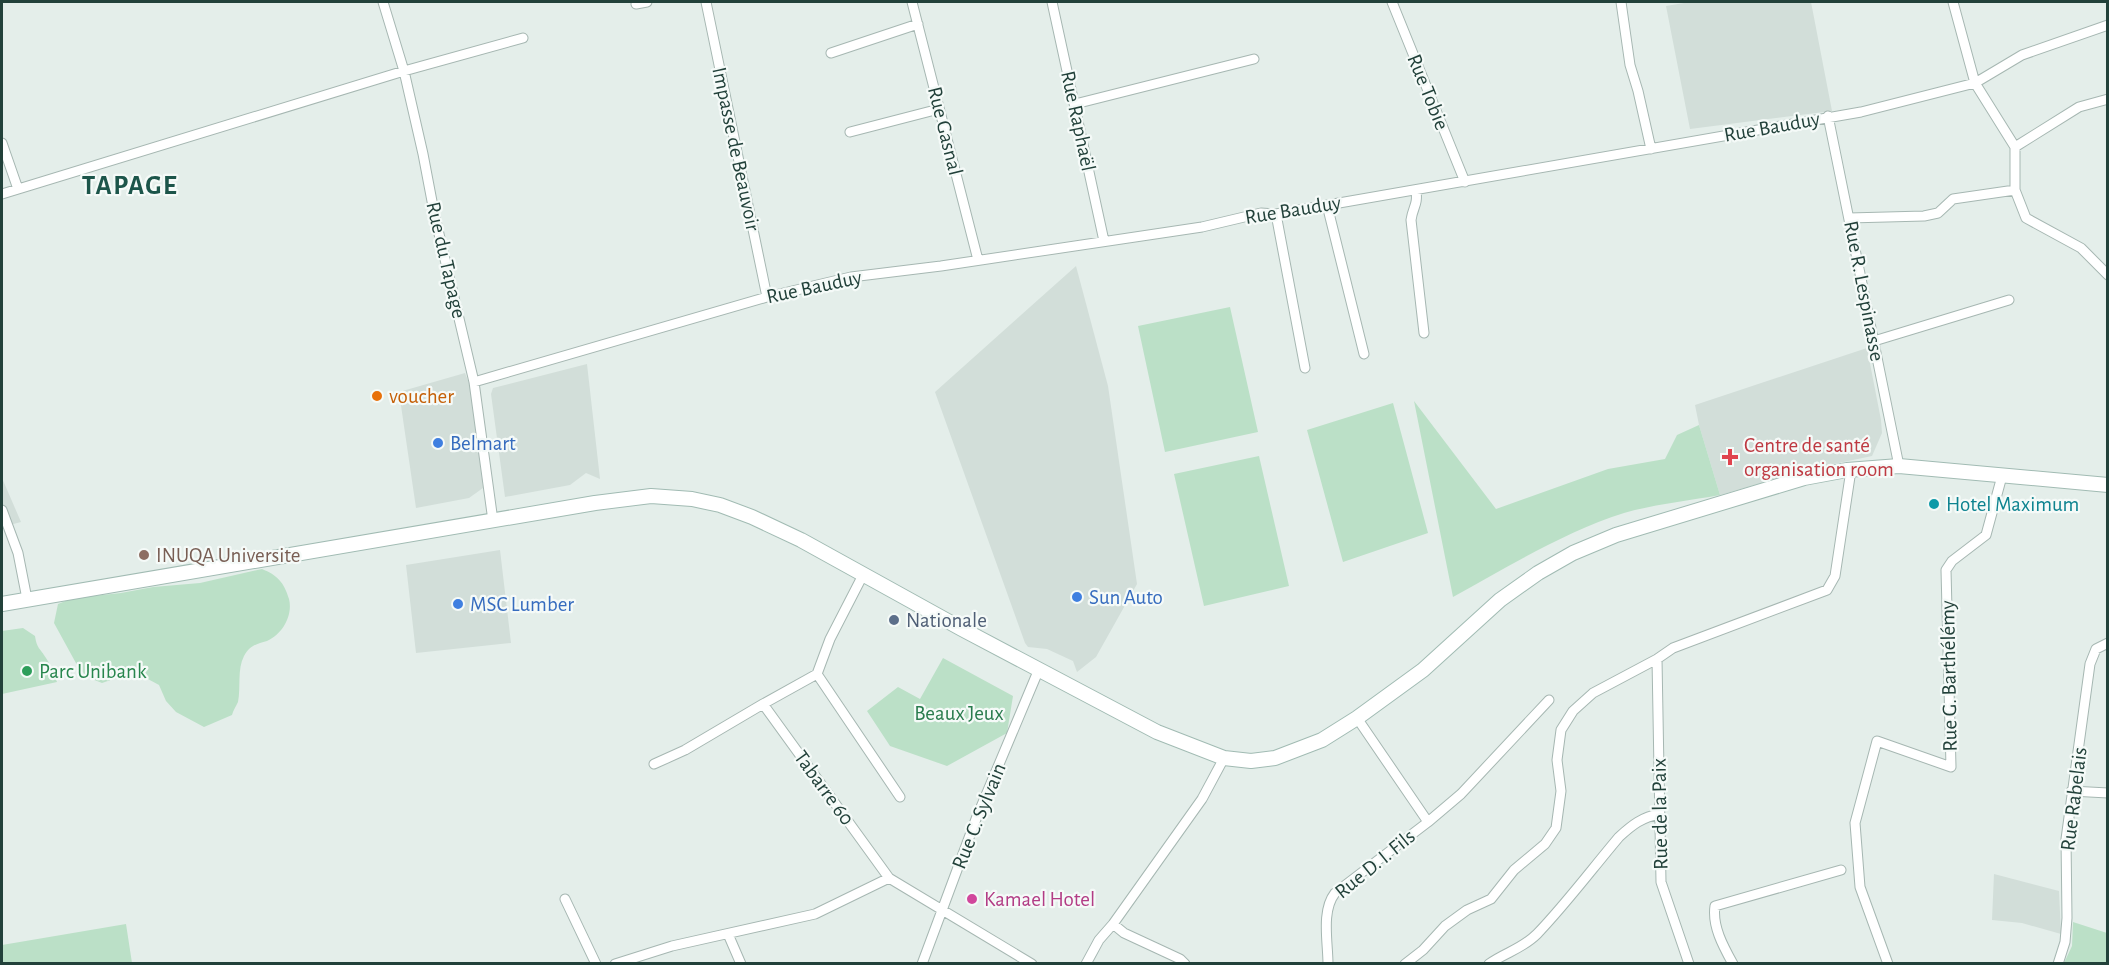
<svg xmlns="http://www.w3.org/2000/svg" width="2109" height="965" font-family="'Alegreya Sans',sans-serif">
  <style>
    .built { fill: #d2ded9 }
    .green { fill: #bbe0c7 }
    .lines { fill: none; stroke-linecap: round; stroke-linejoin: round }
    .street-casing { stroke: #a6b7b2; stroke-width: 11 }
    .secondary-casing { stroke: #a1bbb3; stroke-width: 16 }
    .street { stroke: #fff; stroke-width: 9 }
    .secondary { stroke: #fff; stroke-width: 14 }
    .food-dot { fill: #e8710a; stroke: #f5faf8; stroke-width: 2 }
    .shop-dot { fill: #3f7fe0; stroke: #f5faf8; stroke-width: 2 }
    .health-dot { fill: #e0444e; stroke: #f5faf8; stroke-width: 2 }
    .culture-dot { fill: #0f9aa8; stroke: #f5faf8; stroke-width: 2 }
    .education-dot { fill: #8d6e63; stroke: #f5faf8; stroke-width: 2 }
    .service-dot { fill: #5c6f8a; stroke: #f5faf8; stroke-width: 2 }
    .leisure-dot { fill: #2e9e5b; stroke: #f5faf8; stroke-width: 2 }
    .hotel-dot { fill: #d1479c; stroke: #f5faf8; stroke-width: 2 }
    .labels { text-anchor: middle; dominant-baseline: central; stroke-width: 4.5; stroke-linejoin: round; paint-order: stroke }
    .street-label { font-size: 21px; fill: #22413a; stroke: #f5faf8 }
    .food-label { font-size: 21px; fill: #c56008; stroke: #f5faf8; text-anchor: start }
    .shop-label { font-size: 21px; fill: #366cbe; stroke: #f5faf8; text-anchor: start }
    .health-label { font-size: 21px; fill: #be3a42; stroke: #f5faf8; text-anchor: start }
    .culture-label { font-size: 21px; fill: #0d838f; stroke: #f5faf8; text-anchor: start }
    .education-label { font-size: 21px; fill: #785e54; stroke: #f5faf8; text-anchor: start }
    .service-label { font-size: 21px; fill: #4e5e75; stroke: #f5faf8; text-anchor: start }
    .leisure-label { font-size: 21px; fill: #27864d; stroke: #f5faf8; text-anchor: start }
    .park-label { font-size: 21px; fill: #297b4d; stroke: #f5faf8 }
    .hotel-label { font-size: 21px; fill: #b23c85; stroke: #f5faf8; text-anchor: start }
    .district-label { font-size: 27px; font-weight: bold; letter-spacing: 1.5px; fill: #1c554a; stroke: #f5faf8 }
  </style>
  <rect width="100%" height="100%" fill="#e4eeea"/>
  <path class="built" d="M 1690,2 L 1811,2 L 1832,111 L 1690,129 L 1666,6 Z
    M 1076,266 L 1108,386 L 1137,584 L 1096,657 L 1077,672 L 1073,661 L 1047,649 L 1028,647 L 1025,643 L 935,392 Z
    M 1867,348 L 1881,420 L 1882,433 L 1872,456 L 1810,469 L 1720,495 L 1699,425 L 1695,405 Z
    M 587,364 L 600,479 L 586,473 L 570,485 L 505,497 L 491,394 L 493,388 Z
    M 465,373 L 471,388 L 483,488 L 469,498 L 416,508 L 399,392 Z
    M 2,478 L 21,522 L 2,527 Z
    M 500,550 L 511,643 L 416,653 L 406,565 Z
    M 1994,874 L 2059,891 L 2061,934 L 2022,923 L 1992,920 Z"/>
  <path class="green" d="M 1230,307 L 1258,432 L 1165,452 L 1138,326 Z
    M 1414,401 L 1496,509 L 1608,469 L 1665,459 L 1677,435 L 1699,425 L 1720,495 C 1688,501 1655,504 1624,513 C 1564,532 1508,567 1453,597 Z
    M 1393,403 L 1428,533 L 1343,562 L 1307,430 Z
    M 1259,456 L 1289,586 L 1204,606 L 1174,474 Z
    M 262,569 C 277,575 284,582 289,599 C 293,615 283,634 267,641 C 257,644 250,645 244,656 C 237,669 241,688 238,702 C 236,706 233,711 232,715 L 204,727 L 176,712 L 166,701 L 159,685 L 146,678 L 131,673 L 102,683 L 87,677 L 77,665 L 54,623 L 58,604 L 73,598 L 121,593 L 153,587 L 200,583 Z
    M 23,628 L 35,636 C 37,649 40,648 46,658 C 51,665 54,674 57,682 L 2,694 L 2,631 Z
    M 943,658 L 1013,696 L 1007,733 L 947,766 L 890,746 L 867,711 L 898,687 L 920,699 Z
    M 2073,922 L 2107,933 L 2107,963 L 2064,963 L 2072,946 Z
    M 126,924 L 132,963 L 2,963 L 2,945 Z"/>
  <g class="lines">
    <g class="street-casing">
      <path id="street" d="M 383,2 L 404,71 L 423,154 L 435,217 L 474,382 L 493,521
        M 706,2 L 767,297
        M 912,2 L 978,260
        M 1052,2 L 1104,241
        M 1392,2 L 1465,182
        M 1621,2 L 1630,65 L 1638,91 L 1651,149
        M 1953,2 L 1975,83 L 2015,147 L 2015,190 L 2026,218 L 2081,248 L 2108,275
        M 636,4 L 647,2
        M 831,53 L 918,24
        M 1075,104 L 1254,59
        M 1828,116 L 1899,466
        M 850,132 L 939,109
        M 2,143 L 18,189
        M 2015,147 L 2079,107 L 2108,99
        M 1416,190 C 1418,206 1413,206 1411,220 L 1424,333
        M 2,194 L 404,71 L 523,38
        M 1327,205 L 1364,354
        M 1276,214 L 1305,368
        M 1849,218 L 1924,216 L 1938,213 L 1953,199 L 2015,190
        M 1874,341 L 2009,300
        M 474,382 L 767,297 L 851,277 L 941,266 L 1202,227 L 1261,213 L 1276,214 L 1861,112 L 1975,83 L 2022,55 L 2108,25
        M 2,510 L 18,553 L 27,599
        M 864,573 L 830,639 L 817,674 L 763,704 L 889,878 L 1032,964
        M 1657,659 L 1661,882 L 1689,964
        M 817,674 L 900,797
        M 654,764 L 685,750 L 763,704
        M 2071,791 L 2108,793
        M 1428,822 L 1461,794 L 1549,700
        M 565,899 L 596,964
        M 1113,924 L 1124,933 L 1180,959 L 1185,964
        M 728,934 L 741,964
        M 615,964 L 672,946 L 815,914 L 889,878
        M 922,964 L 976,819 L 1039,669
        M 1086,964 L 1099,940 L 1113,924 L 1202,799 L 1224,758
        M 1328,964 C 1328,942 1321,911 1335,893 L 1428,822 L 1357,718
        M 1405,964 L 1423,950 L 1445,926 L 1467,910 L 1491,899 L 1514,870 L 1545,844 L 1556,828 L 1561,791 L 1557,760 L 1561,730 L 1573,711 L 1593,693 L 1657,659 L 1673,648 L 1827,590 L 1835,576 L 1851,470
        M 1489,964 C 1506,952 1522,949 1537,934 C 1565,905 1592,869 1619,837 C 1632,825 1642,817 1660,814
        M 1733,964 C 1723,946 1712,926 1715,906 L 1841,870
        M 1888,964 L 1860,887 L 1855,823 L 1877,741 L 1951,767 L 1946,570 L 1952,561 L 1986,535 L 2002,476
        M 2058,964 L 2065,942 L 2067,918 L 2066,839 L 2090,664 L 2096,649 L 2108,643"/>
    </g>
    <g class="secondary-casing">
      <path id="secondary" d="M 2,604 L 595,503 L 651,496 L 692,499 L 720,505 L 752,517 L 801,540 L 962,629 L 1157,732 L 1224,758 L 1251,761 L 1275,758 L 1322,740 L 1357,718 L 1423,670 L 1500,600 L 1538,573 L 1573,553 L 1616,535 L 1804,478 L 1847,470 L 1899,466 L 2108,485"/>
    </g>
    <use href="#street" class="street"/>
    <use href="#secondary" class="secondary"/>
  </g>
  <circle class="food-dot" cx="377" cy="396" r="6"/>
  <g class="shop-dot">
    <circle cx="438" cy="443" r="6"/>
    <circle cx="1077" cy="597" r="6"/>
    <circle cx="458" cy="604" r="6"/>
  </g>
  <path class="health-dot" d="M1727 448h6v6h6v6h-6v6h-6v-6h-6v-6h6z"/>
  <circle class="culture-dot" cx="1934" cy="504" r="6"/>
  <circle class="education-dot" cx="144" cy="555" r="6"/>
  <circle class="service-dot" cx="894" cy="620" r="6"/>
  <circle class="leisure-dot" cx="27" cy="671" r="6"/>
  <circle class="hotel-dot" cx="972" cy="899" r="6"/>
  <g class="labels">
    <g class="street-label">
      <text transform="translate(1428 92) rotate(68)">Rue Tobie</text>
      <text transform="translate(1078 121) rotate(78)">Rue Raphaël</text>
      <text transform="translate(1772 127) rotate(-10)">Rue Bauduy</text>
      <text transform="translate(945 131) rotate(76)">Rue Gasnal</text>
      <text transform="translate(736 149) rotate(78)">Impasse de Beauvoir</text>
      <text transform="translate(1293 210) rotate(-9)">Rue Bauduy</text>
      <text transform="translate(446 260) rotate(77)">Rue du Tapage</text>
      <text transform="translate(814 287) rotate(-12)">Rue Bauduy</text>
      <text transform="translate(1864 291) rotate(79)">Rue R. Lespinasse</text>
      <text transform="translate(1949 676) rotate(-91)">Rue G. Barthélémy</text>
      <text transform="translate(824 788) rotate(54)">Tabarre 60</text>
      <text transform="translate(2074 799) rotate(-83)">Rue Rabelais</text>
      <text transform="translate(1660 814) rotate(-91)">Rue de la Paix</text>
      <text transform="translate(979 816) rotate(-68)">Rue C. Sylvain</text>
      <text transform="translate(1375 864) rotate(-39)">Rue D. I. Fils</text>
    </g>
    <g class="food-label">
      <text x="389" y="396">voucher</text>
    </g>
    <g class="shop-label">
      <text x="450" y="443">Belmart</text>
      <text x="1089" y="597">Sun Auto</text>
      <text x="470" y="604">MSC Lumber</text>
    </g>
    <g class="health-label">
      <text x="1744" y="445">Centre de santé<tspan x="1744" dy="24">organisation room</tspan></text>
    </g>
    <g class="culture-label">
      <text x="1946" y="504">Hotel Maximum</text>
    </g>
    <g class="education-label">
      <text x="156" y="555">INUQA Universite</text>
    </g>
    <g class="service-label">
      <text x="906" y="620">Nationale</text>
    </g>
    <g class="leisure-label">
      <text x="39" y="671">Parc Unibank</text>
    </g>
    <g class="park-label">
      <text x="959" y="713">Beaux Jeux</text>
    </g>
    <g class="hotel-label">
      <text x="984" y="899">Kamael Hotel</text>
    </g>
    <g class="district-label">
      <text x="130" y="185">TAPAGE</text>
    </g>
  </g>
  <rect width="2109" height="965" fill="none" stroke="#22413a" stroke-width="6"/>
</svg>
